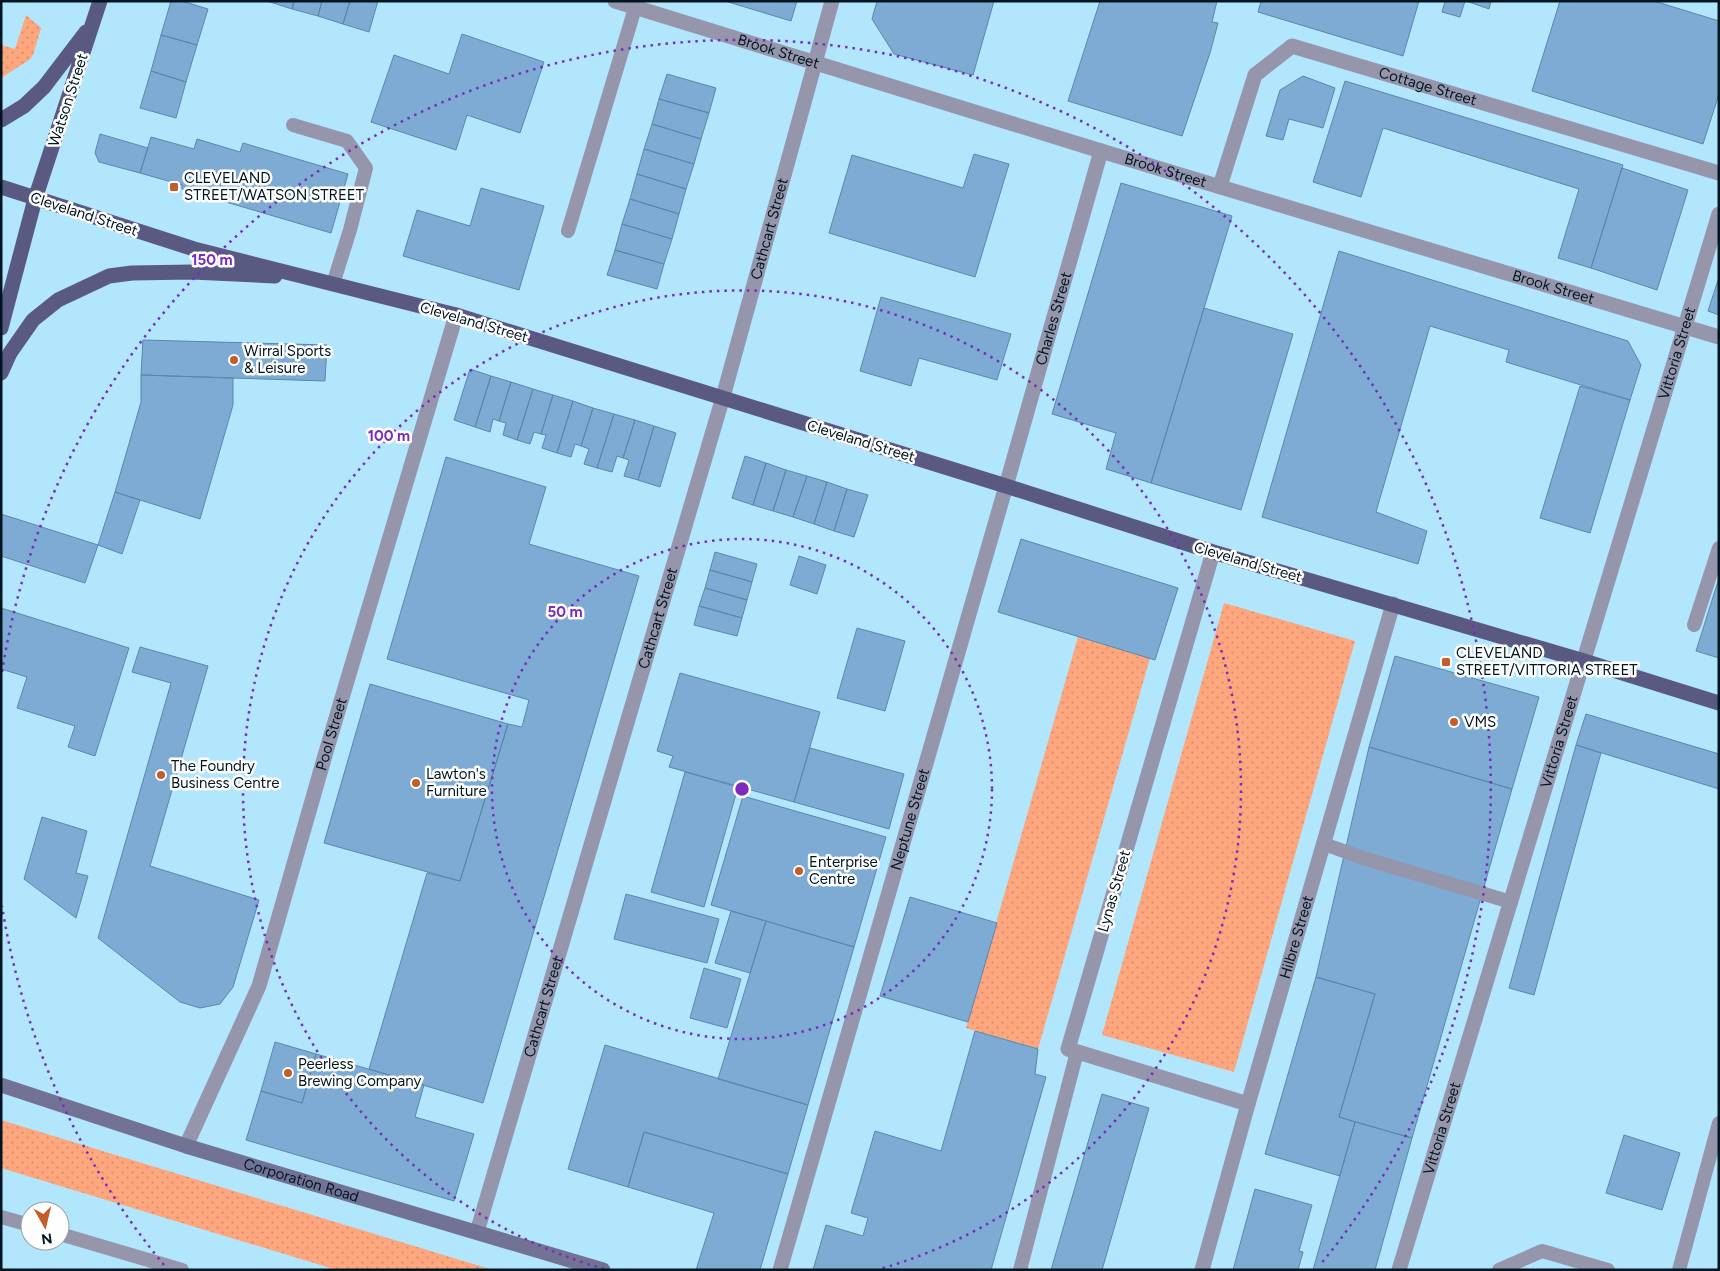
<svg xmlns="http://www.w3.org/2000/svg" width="1720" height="1271" font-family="Figtree,sans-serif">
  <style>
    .grass { fill: url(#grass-dots) }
    .building { fill: #7dabd3; stroke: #5a87ad }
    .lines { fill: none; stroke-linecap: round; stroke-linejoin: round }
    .lane { stroke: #9595ac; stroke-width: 14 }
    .street { stroke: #9595ac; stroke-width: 15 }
    .secondary { stroke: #727294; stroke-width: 15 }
    .primary { stroke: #5a5982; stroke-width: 15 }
    .ring { fill: none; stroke: #7b2cbf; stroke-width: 2.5; stroke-dasharray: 2.5 5 }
    .poi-dot { fill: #c25e29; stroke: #fefefe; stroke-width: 2 }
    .labels { text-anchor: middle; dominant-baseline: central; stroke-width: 5; stroke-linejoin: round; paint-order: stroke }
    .street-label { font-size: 15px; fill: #001620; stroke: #fefefe }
    .poi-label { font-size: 15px; fill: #001620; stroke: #fefefe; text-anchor: start }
    .centre { fill: #7b2cbf; stroke: #fefefe; stroke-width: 2.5 }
    .ring-label { font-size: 15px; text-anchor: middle; font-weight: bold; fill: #7b2cbf; stroke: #fefefe; stroke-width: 5; stroke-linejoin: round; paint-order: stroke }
  </style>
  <defs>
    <pattern id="grass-dots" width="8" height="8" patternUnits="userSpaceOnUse" patternTransform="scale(1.25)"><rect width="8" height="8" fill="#fea67d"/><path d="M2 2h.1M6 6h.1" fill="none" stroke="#d88e6c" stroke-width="1.8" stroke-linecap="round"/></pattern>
  </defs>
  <rect width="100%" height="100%" fill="#b2e6fc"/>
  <path class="grass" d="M 26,15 L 41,28 L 33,55 L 29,60 L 1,78 L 1,45 L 15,49 Z
    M 1224,603 L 1355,641 L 1234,1072 L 1102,1035 Z
    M 1078,637 L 1150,658 L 1038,1049 L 966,1028 Z
    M 1,1120 L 493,1270 L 337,1270 L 1,1168 Z"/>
  <path class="building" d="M 171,1 L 182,1 L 208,9 L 197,45 L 161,35 Z
    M 267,1 L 294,1 L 292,9 Z
    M 294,1 L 322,1 L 318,16 L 292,9 Z
    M 322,1 L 350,1 L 343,24 L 318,16 Z
    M 350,1 L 378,1 L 369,32 L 343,24 Z
    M 725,1 L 797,1 L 791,21 Z
    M 877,1 L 994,1 L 973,75 L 894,54 L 872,19 Z
    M 1100,1 L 1217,1 L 1212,22 L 1218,23 L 1210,53 L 1182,136 L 1068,101 Z
    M 1261,1 L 1419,1 L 1403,56 L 1258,12 Z
    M 1445,1 L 1465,1 L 1460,17 L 1442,12 Z
    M 1466,1 L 1491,1 L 1489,9 Z
    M 1560,1 L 1654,1 L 1719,21 L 1719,94 L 1703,144 L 1532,91 Z
    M 462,34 L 544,62 L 520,133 L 467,115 L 456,150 L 371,122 L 394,55 L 449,74 Z
    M 161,35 L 197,45 L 186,82 L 151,71 Z
    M 151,71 L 186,82 L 176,118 L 140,108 Z
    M 667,74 L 716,88 L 709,113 L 659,99 Z
    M 1303,76 L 1335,88 L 1323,128 L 1289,119 L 1283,140 L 1266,136 L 1280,90 Z
    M 1345,81 L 1623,165 L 1591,268 L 1558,258 L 1579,189 L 1383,128 L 1361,197 L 1313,182 Z
    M 659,99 L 709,113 L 701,139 L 652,124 Z
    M 652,124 L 701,139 L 694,164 L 644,149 Z
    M 100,134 L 148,148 L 140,173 L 99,162 L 95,153 Z
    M 151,137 L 194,149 L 197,139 L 240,152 L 243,143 L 348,174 L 331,233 L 182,189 L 182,185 L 140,173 Z
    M 644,149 L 694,164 L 686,189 L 637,174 Z
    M 974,154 L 1009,164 L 975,277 L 829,233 L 852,155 L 963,188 Z
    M 1622,168 L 1688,190 L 1657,290 L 1591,268 Z
    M 637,174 L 686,189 L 679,214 L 630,199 Z
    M 1121,183 L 1232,216 L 1151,483 L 1106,469 L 1116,433 L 1052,414 Z
    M 481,188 L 544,206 L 519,290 L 403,256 L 417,210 L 470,226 Z
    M 630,199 L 679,214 L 672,239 L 622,224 Z
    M 622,224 L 672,239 L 664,264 L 615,250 Z
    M 615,250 L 664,264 L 657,289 L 607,275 Z
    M 1339,251 L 1628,341 L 1641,365 L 1630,400 L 1506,362 L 1509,350 L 1430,326 L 1376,512 L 1427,531 L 1418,564 L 1262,517 Z
    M 1719,277 L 1719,315 L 1708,311 Z
    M 881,297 L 1011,334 L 997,380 L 919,358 L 911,386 L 860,371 Z
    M 1204,308 L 1293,334 L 1241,510 L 1151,483 Z
    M 143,340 L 327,345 L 325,381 L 141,375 Z
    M 470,369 L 491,376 L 475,427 L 454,420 Z
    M 141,375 L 233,378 L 233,405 L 200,519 L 115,492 L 141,402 Z
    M 491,376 L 511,382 L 499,421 L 493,419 L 490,432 L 475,427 Z
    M 511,382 L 533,389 L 517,440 L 503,435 L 506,423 L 499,421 Z
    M 1580,386 L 1630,400 L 1590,533 L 1540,518 Z
    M 533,389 L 553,395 L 541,434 L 534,432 L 530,444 L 517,440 Z
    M 553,395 L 573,401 L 557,453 L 542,448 L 546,435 L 541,434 Z
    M 573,401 L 593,408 L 581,446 L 575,444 L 571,457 L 557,453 Z
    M 593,408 L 614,414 L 597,468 L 584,464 L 589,449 L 581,446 Z
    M 614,414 L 635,420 L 623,458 L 617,456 L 612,472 L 597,468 Z
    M 635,420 L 654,426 L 638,480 L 624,476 L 629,460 L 623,458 Z
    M 654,426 L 676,433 L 660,487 L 638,480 Z
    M 745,456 L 766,463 L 753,505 L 732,498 Z
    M 446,457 L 546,487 L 529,544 L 639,576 L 483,1103 L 369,1069 L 427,873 L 460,881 L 508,724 L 522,727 L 529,700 L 387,659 Z
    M 766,463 L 786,470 L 773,511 L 753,505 Z
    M 786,470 L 807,476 L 793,517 L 773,511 Z
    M 807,476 L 827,482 L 814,524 L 793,517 Z
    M 827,482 L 847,489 L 834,531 L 814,524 Z
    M 847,489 L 868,495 L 854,537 L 834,531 Z
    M 115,492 L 140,500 L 122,554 L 98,545 Z
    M 1,514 L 98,545 L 85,583 L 1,556 Z
    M 1021,539 L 1178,588 L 1155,660 L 998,612 Z
    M 715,552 L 757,564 L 752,582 L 710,570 Z
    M 799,556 L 826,565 L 817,594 L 790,585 Z
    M 710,570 L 752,582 L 747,600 L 705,588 Z
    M 1719,578 L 1719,658 L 1696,651 Z
    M 705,588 L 747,600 L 742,618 L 699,606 Z
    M 699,606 L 742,618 L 737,636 L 694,625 Z
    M 1,608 L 129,648 L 95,756 L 68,747 L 75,726 L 17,708 L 27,677 L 1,669 Z
    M 857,628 L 905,641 L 885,711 L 837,698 Z
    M 140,647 L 208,666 L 150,866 L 259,900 L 233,987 L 220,1004 L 200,1008 L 180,1002 L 98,938 L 171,683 L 132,672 Z
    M 1395,656 L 1539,697 L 1512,789 L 1369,747 Z
    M 680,673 L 820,712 L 794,802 L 669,767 L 673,756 L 657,751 Z
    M 370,684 L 508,724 L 460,881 L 324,843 Z
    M 1586,714 L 1719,754 L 1719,789 L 1576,745 Z
    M 1576,745 L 1601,753 L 1534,995 L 1509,988 Z
    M 1369,747 L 1512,789 L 1412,1138 L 1339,1117 L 1375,994 L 1316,977 Z
    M 810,748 L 904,774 L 889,829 L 794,802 Z
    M 685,772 L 738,787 L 704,907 L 651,892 Z
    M 743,796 L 886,837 L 854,947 L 711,905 Z
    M 42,817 L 87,831 L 76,873 L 88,876 L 76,918 L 24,879 Z
    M 626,894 L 719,919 L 707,963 L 614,939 Z
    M 910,897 L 997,923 L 968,1022 L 880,996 Z
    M 731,911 L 766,921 L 750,973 L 715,963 Z
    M 766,921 L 854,947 L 808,1105 L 718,1079 Z
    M 704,968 L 741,979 L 727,1028 L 690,1018 Z
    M 1316,977 L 1375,994 L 1339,1117 L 1355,1122 L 1340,1176 L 1265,1154 Z
    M 975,1031 L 1038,1049 L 1035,1074 L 1046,1077 L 991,1270 L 813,1270 L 826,1225 L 863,1236 L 868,1218 L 851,1213 L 875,1131 L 941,1151 Z
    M 275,1042 L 316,1054 L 302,1103 L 261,1091 Z
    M 605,1045 L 808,1105 L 788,1174 L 644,1132 L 628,1187 L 568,1169 Z
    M 316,1054 L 424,1085 L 415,1117 L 474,1134 L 454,1201 L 246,1140 L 261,1091 L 302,1103 Z
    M 1102,1094 L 1149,1108 L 1102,1270 L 1051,1270 Z
    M 1355,1122 L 1412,1138 L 1375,1270 L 1313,1270 Z
    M 644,1132 L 788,1174 L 760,1270 L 696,1270 L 714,1213 L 628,1187 Z
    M 1624,1135 L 1680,1153 L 1662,1210 L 1606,1193 Z
    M 1255,1189 L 1312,1205 L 1299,1251 L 1303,1252 L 1298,1270 L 1233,1270 Z"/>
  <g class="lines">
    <path class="lane" d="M 293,125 L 347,141 L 366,168 L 350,230 L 333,284
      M 568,231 L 635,8
      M 1694,625 L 1719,548
      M 1324,844 L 1363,858 L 1511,902
      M 1,1217 L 30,1225
      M 60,1234 L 182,1270
      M 1020,1270 L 1077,1052
      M 1499,1270 L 1542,1251 L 1608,1270
      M 1679,1270 L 1719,1123"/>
    <g class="street">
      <path id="s1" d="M 615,1 L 1101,151 L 1719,337"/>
      <path id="s2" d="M 1220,186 L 1255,75 L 1292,46 L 1719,173"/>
      <path d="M 1213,552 L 1068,1049 L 1248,1104"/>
      <path id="s3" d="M 186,1146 L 259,986 L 328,745 L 456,315"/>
      <path id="s4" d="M 477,1232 L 723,397 L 832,1"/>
      <path id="s5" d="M 780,1270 L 1006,486 L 1101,151"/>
      <path id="s6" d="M 1202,1270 L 1248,1104 L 1393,604"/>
      <path id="s7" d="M 1399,1270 L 1719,214"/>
    </g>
    <path class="secondary" id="s8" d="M 1,1085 L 186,1146 L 603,1270"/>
    <path class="primary" d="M 1,120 L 24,106 L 44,87 L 86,32
      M 1,187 L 194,249 L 456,315 L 1006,486 L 1213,552 L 1584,661 L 1719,703
      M 1,328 L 35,199 L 100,1
      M 1,373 L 10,353 L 33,320 L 58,300 L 109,276 L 132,273 L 192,272 L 275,276"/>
  </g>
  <g class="ring">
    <circle cx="742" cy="789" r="250"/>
    <path d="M604 1269A499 499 0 1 1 880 1269"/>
    <path d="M164 1265A749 749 0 0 1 2 906M2 672A749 749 0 1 1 1320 1265"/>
  </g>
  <g class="poi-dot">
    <rect x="169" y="182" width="10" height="10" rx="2.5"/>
    <circle cx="234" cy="360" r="5"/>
    <rect x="1441" y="657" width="10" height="10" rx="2.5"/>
    <circle cx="1454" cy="722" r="5"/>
    <circle cx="161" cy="775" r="5"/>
    <circle cx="416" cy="783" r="5"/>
    <circle cx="799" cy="871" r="5"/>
    <circle cx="288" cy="1073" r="5"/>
  </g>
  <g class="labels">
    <g class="street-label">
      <text stroke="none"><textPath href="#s1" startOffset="171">Brook Street</textPath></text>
      <text stroke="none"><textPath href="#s2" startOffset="305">Cottage Street</textPath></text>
      <text transform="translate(68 100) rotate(-72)">Watson Street</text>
      <text stroke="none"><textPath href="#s1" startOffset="576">Brook Street</textPath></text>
      <text transform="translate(84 214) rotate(18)">Cleveland Street</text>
      <text stroke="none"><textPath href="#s4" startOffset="1045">Cathcart Street</textPath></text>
      <text stroke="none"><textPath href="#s1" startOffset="981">Brook Street</textPath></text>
      <text stroke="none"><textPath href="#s5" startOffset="990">Charles Street</textPath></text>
      <text transform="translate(474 322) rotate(16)">Cleveland Street</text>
      <text stroke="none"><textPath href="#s7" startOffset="958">Vittoria Street</textPath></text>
      <text transform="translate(861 441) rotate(17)">Cleveland Street</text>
      <text transform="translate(1248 562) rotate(16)">Cleveland Street</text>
      <text stroke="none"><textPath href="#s4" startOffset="640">Cathcart Street</textPath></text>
      <text stroke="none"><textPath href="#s3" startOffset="438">Pool Street</textPath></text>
      <text stroke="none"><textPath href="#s7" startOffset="552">Vittoria Street</textPath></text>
      <text stroke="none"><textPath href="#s5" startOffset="469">Neptune Street</textPath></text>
      <text transform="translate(1114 891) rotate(-74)">Lynas Street</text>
      <text stroke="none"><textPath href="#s6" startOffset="346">Hilbre Street</textPath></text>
      <text stroke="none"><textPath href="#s4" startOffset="235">Cathcart Street</textPath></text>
      <text stroke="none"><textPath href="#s7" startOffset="148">Vittoria Street</textPath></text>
      <text stroke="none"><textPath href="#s8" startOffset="315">Corporation Road</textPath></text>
    </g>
    <g class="poi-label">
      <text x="184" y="178">CLEVELAND<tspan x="184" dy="17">STREET/WATSON STREET</tspan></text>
      <text x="244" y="351">Wirral Sports<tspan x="244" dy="17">&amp; Leisure</tspan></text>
      <text x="1456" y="653">CLEVELAND<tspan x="1456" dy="17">STREET/VITTORIA STREET</tspan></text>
      <text x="1464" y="722">VMS</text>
      <text x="171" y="766">The Foundry<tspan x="171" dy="17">Business Centre</tspan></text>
      <text x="426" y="774">Lawton's<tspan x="426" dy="17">Furniture</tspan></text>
      <text x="809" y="862">Enterprise<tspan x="809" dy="17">Centre</tspan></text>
      <text x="298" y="1064">Peerless<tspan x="298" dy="17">Brewing Company</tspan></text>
    </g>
  </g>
  <circle cx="742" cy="789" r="8" class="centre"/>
  <g class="ring-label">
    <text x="212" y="265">150 m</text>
    <text x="389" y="441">100 m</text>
    <text x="565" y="617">50 m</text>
  </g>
  <rect width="1720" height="1271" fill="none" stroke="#001620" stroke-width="5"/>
  <g transform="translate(45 1226) rotate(172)"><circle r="24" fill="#fefefe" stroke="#98a1a5"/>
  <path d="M0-4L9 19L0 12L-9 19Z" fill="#c25e29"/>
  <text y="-8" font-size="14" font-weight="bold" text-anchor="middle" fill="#001620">N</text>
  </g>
</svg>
